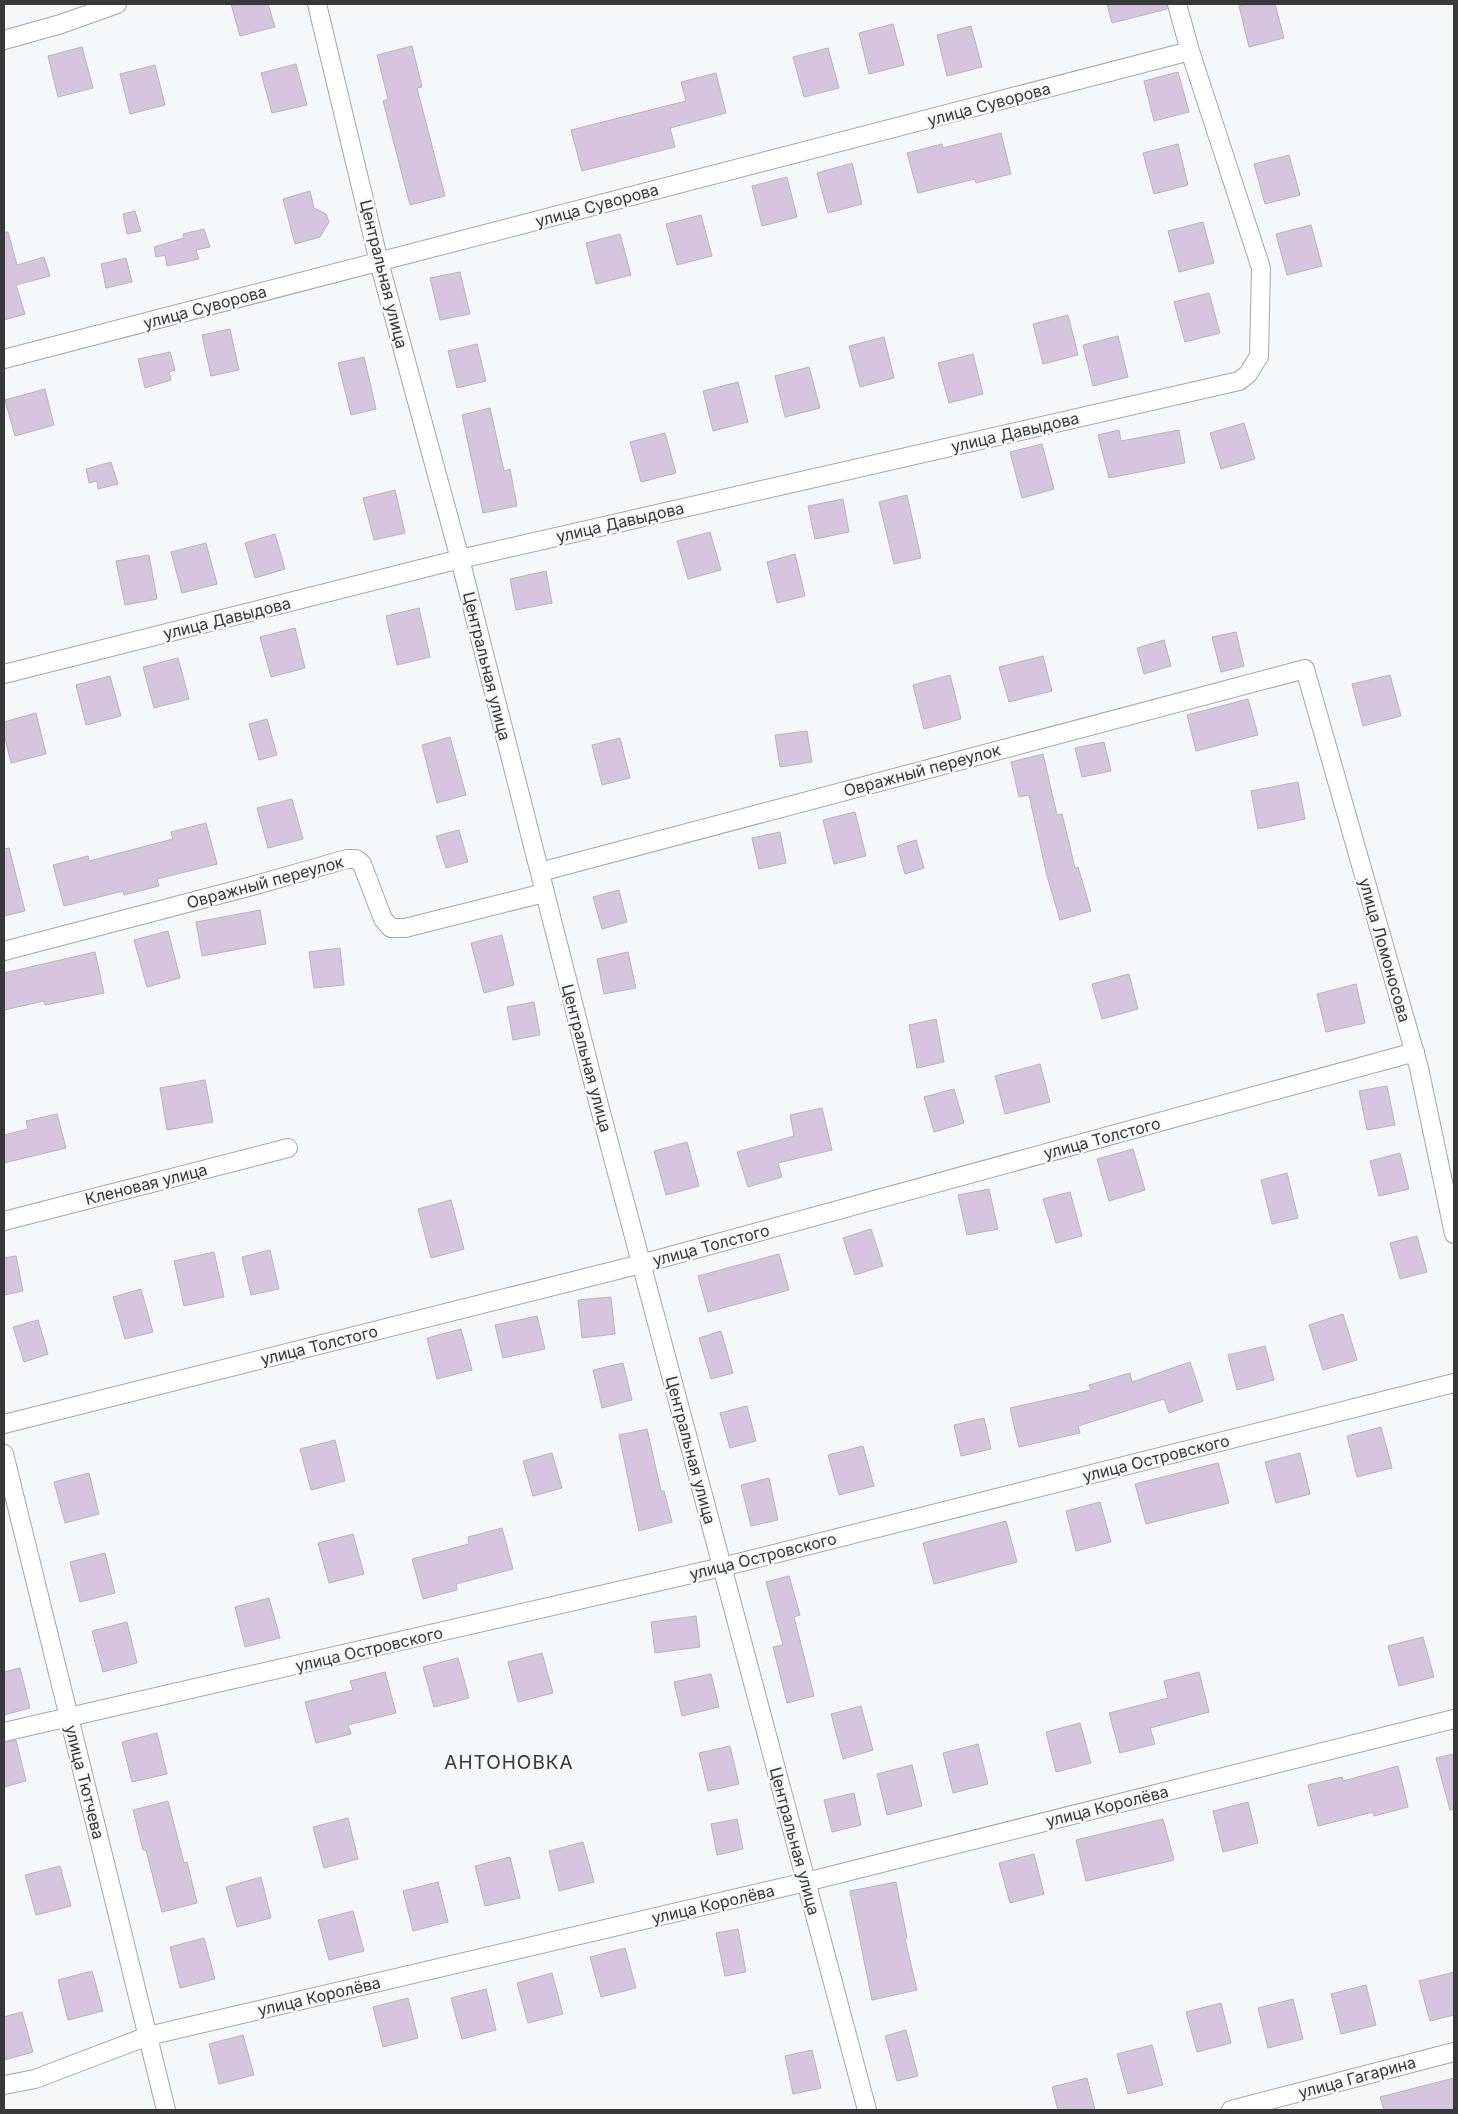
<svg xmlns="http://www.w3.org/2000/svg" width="1458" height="2114" font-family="Inter,sans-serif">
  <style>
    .building { fill: #d7c5e0; stroke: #b6b4b7 }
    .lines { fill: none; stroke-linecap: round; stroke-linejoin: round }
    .minor-casing { stroke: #a4a6a9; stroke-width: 20 }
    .minor { stroke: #fff; stroke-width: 18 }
    .labels { text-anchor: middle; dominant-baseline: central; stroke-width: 5; stroke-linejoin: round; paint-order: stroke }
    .street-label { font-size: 16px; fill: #363839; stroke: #f5f8fb }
    .quarter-label { font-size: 19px; letter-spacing: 1px; fill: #363839; stroke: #f5f8fb }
  </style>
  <rect width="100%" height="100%" fill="#f5f8fb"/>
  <path class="building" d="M 231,4 L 268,4 L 275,27 L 240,36 Z
    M 1107,4 L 1167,4 L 1167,9 L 1112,23 Z
    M 1249,4 L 1275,4 L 1284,38 L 1249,47 L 1239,6 Z
    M 893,24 L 904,65 L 869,74 L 859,33 Z
    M 971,26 L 982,67 L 947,76 L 937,35 Z
    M 412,46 L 422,87 L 417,88 L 445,196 L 410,205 L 383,101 L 388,99 L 377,55 Z
    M 82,47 L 93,88 L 58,97 L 48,56 Z
    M 828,48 L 839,88 L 804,97 L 793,57 Z
    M 296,64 L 307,105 L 272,113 L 261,73 Z
    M 155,65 L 165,105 L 130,114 L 120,74 Z
    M 1178,72 L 1189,112 L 1154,121 L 1144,81 Z
    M 716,73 L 726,113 L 670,128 L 675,147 L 582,171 L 571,130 L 686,101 L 681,82 Z
    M 1001,133 L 1011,174 L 976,183 L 975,179 L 918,193 L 907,153 L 942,144 L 943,148 Z
    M 1178,144 L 1188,185 L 1154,194 L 1143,153 Z
    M 1289,155 L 1300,195 L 1265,204 L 1254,164 Z
    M 852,163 L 862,204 L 828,213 L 817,173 Z
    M 787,177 L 797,217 L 762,226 L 752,186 Z
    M 310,191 L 314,208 L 326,214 L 329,222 L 320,237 L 295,244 L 283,199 Z
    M 135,211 L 141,231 L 127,234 L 123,214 Z
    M 701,215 L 712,256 L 677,265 L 666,224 Z
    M 1203,222 L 1214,263 L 1179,272 L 1168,231 Z
    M 1311,225 L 1322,266 L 1287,275 L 1276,234 Z
    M 204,229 L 210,247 L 196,250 L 199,259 L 167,266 L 165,255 L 156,257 L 154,247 L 184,238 L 183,234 Z
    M 4,232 L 8,232 L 17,265 L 44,257 L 50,276 L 16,285 L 25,314 L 4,320 Z
    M 620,234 L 631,275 L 596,284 L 586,243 Z
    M 126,258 L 132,282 L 106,288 L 101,264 Z
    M 460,272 L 470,314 L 440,320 L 430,278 Z
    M 1209,293 L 1220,333 L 1185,342 L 1174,302 Z
    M 1068,315 L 1078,355 L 1043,364 L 1033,324 Z
    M 230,329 L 239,370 L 211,376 L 202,335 Z
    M 1118,336 L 1128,377 L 1093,386 L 1083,345 Z
    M 884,337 L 894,378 L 860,387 L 849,346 Z
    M 477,344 L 486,381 L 457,388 L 448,351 Z
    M 170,352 L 175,370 L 169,372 L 171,380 L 145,388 L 138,359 Z
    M 973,354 L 983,394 L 949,403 L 938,363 Z
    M 364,357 L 376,409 L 351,415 L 338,363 Z
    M 809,367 L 820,408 L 785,417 L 775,376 Z
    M 738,382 L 748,422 L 713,431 L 703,391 Z
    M 45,389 L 54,425 L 15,436 L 5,400 Z
    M 490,408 L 504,471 L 510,469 L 517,506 L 483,513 L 462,415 Z
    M 1244,423 L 1255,459 L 1221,469 L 1210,433 Z
    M 1119,430 L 1121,441 L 1179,430 L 1185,463 L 1109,478 L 1098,435 Z
    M 665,433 L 676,473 L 641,482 L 630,442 Z
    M 1042,444 L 1054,489 L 1022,498 L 1010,452 Z
    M 111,462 L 118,484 L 98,489 L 97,481 L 89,483 L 86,469 Z
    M 395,490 L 405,533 L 374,540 L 363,498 Z
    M 907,495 L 921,558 L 894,564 L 879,502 Z
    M 843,499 L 849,532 L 815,539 L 808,506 Z
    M 710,532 L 721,570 L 688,579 L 677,541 Z
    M 275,534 L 285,569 L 255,578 L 245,543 Z
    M 206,543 L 217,584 L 182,593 L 171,552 Z
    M 795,554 L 805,596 L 777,603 L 767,562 Z
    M 149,555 L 157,599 L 125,605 L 116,561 Z
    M 546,571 L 552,603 L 516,610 L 510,579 Z
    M 419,608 L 430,657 L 397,665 L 386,616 Z
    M 295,628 L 305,668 L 271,677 L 260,637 Z
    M 1236,632 L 1244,666 L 1221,672 L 1212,637 Z
    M 1164,640 L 1171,666 L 1144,674 L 1137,648 Z
    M 1043,656 L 1052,691 L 1009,702 L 999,667 Z
    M 178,658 L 189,699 L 154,708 L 143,667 Z
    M 950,675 L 961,719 L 924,729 L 913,685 Z
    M 1390,675 L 1401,716 L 1363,726 L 1352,684 Z
    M 110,676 L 121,716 L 86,725 L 76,685 Z
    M 1248,699 L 1258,735 L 1196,751 L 1187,715 Z
    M 36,713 L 46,754 L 11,763 L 4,734 L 4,722 Z
    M 267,719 L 277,755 L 259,760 L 249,724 Z
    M 807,731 L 812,762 L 780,767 L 775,735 Z
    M 450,737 L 466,795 L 437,803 L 422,745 Z
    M 620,738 L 630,778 L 602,785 L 592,745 Z
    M 1104,742 L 1111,771 L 1082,777 L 1075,748 Z
    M 1043,754 L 1057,815 L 1062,814 L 1075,868 L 1078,867 L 1091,911 L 1060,920 L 1047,876 L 1029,795 L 1019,797 L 1011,762 Z
    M 1298,782 L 1305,819 L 1258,829 L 1251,791 Z
    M 292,799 L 303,839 L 268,848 L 257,808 Z
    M 855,812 L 866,856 L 834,864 L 823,820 Z
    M 206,823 L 217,864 L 157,879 L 159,886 L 124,895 L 123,891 L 64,906 L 53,865 L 88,856 L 89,861 L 173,839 L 171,832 Z
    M 459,830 L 468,862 L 446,868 L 436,836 Z
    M 780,832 L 786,863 L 759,869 L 752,838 Z
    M 916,840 L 924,868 L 905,874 L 897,846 Z
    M 9,848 L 25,911 L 4,916 L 4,849 Z
    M 619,890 L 627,922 L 602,929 L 593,897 Z
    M 260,910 L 266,944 L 202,956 L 196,922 Z
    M 168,931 L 180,978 L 147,987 L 134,940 Z
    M 502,935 L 514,985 L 484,993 L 471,943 Z
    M 340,948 L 344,985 L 314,988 L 309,952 Z
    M 95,952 L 104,993 L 45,1005 L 44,1001 L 4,1010 L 4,973 Z
    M 628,952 L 636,988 L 604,994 L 597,959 Z
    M 1129,974 L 1138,1009 L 1102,1019 L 1092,984 Z
    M 1356,984 L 1365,1023 L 1326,1032 L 1317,994 Z
    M 534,1002 L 540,1035 L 513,1040 L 507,1007 Z
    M 936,1019 L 944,1062 L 917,1068 L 909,1025 Z
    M 1040,1064 L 1050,1102 L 1005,1114 L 995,1076 Z
    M 205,1080 L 213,1122 L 167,1130 L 160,1088 Z
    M 1387,1086 L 1395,1125 L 1367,1130 L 1359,1091 Z
    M 954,1089 L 964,1123 L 934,1132 L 924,1097 Z
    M 822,1108 L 832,1150 L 778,1163 L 782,1177 L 748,1187 L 737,1152 L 794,1136 L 790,1115 Z
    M 57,1114 L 66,1148 L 4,1163 L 4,1135 L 28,1129 L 26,1121 Z
    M 687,1142 L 699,1186 L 666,1195 L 654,1151 Z
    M 1133,1149 L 1145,1190 L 1109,1201 L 1097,1159 Z
    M 1400,1153 L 1409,1189 L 1379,1196 L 1370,1161 Z
    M 1287,1173 L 1298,1218 L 1272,1224 L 1261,1180 Z
    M 989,1189 L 998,1229 L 967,1235 L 958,1195 Z
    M 1070,1192 L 1082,1236 L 1056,1243 L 1043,1199 Z
    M 451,1200 L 464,1249 L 431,1258 L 418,1209 Z
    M 871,1229 L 883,1266 L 855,1275 L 843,1238 Z
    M 1417,1236 L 1427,1272 L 1400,1279 L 1390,1243 Z
    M 270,1250 L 279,1289 L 251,1295 L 242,1257 Z
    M 214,1252 L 224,1297 L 184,1306 L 174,1261 Z
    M 779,1254 L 789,1290 L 708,1312 L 698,1276 Z
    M 16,1256 L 23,1291 L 4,1295 L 4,1258 Z
    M 141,1289 L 153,1332 L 125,1339 L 113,1297 Z
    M 611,1297 L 615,1334 L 582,1338 L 578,1300 Z
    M 1343,1314 L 1357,1360 L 1323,1370 L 1309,1325 Z
    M 537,1316 L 545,1349 L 503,1358 L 495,1325 Z
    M 38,1320 L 48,1354 L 24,1362 L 13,1327 Z
    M 461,1329 L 472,1370 L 437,1379 L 427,1338 Z
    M 721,1331 L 733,1373 L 711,1379 L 699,1338 Z
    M 1265,1346 L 1274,1380 L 1237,1390 L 1228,1355 Z
    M 1190,1362 L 1203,1401 L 1169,1413 L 1164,1399 L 1078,1426 L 1080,1433 L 1019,1447 L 1010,1408 L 1091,1390 L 1089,1385 L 1130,1373 L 1132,1382 Z
    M 623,1363 L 632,1400 L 602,1408 L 593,1370 Z
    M 747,1406 L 756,1441 L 730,1448 L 720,1413 Z
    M 984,1418 L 991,1449 L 961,1456 L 954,1425 Z
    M 1381,1427 L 1392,1468 L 1357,1477 L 1347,1436 Z
    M 647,1429 L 661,1491 L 664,1491 L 672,1522 L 639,1531 L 619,1435 Z
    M 335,1440 L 345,1481 L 311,1490 L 300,1449 Z
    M 863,1446 L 874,1486 L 839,1495 L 828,1455 Z
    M 552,1453 L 562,1488 L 533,1496 L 523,1461 Z
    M 1300,1453 L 1310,1494 L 1276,1503 L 1265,1462 Z
    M 1218,1463 L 1229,1503 L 1146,1524 L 1135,1484 Z
    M 89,1473 L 99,1514 L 65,1523 L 54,1482 Z
    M 769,1478 L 778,1520 L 751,1526 L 741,1485 Z
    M 1100,1502 L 1111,1542 L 1076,1551 L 1066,1511 Z
    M 1006,1521 L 1017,1562 L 934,1584 L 923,1543 Z
    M 502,1528 L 513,1569 L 456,1584 L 457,1590 L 423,1599 L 412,1559 L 469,1544 L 468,1537 Z
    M 353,1534 L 364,1574 L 329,1583 L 318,1543 Z
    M 105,1553 L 115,1593 L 80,1602 L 70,1562 Z
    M 789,1576 L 800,1615 L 794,1617 L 814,1696 L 787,1703 L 773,1647 L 783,1645 L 766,1582 Z
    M 269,1598 L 280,1638 L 245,1647 L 235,1607 Z
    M 696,1616 L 700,1647 L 655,1653 L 651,1622 Z
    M 127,1622 L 137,1663 L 103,1672 L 92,1631 Z
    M 1423,1637 L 1434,1677 L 1399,1686 L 1388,1646 Z
    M 542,1653 L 553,1693 L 518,1702 L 508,1662 Z
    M 458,1658 L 469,1698 L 434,1707 L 423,1667 Z
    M 20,1668 L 30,1708 L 4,1715 L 4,1672 Z
    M 385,1672 L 396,1713 L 348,1725 L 351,1734 L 316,1743 L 305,1702 L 353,1690 L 350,1681 Z
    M 1199,1672 L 1209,1712 L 1150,1728 L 1155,1744 L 1120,1753 L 1109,1713 L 1168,1698 L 1164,1681 Z
    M 711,1674 L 719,1707 L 682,1716 L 674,1682 Z
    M 861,1706 L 873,1750 L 843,1759 L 831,1714 Z
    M 1080,1723 L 1091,1763 L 1056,1772 L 1046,1732 Z
    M 157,1733 L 167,1774 L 132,1782 L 122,1742 Z
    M 16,1740 L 26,1781 L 4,1787 L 4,1743 Z
    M 978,1744 L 988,1784 L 953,1793 L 943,1753 Z
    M 730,1746 L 739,1784 L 708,1791 L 699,1753 Z
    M 1454,1754 L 1454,1809 L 1450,1810 L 1436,1758 Z
    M 912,1765 L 922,1806 L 887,1815 L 877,1774 Z
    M 1398,1766 L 1408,1807 L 1374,1816 L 1373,1812 L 1318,1826 L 1308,1785 L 1342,1777 L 1343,1781 Z
    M 854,1793 L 861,1825 L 832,1832 L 824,1800 Z
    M 168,1801 L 184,1863 L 187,1862 L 197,1903 L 162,1912 L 146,1850 L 143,1850 L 133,1810 Z
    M 1248,1802 L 1258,1843 L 1223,1852 L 1213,1811 Z
    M 348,1818 L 358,1859 L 324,1868 L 313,1827 Z
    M 737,1819 L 743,1849 L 717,1855 L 711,1824 Z
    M 1163,1819 L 1174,1860 L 1086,1881 L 1076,1840 Z
    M 583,1842 L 594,1882 L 559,1891 L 549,1851 Z
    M 1034,1854 L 1044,1894 L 1010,1903 L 999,1863 Z
    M 510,1857 L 520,1898 L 485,1906 L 475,1866 Z
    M 60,1866 L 71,1906 L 36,1915 L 25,1875 Z
    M 261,1877 L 271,1918 L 237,1927 L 226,1887 Z
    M 438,1882 L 448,1922 L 413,1931 L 403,1891 Z
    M 896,1882 L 907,1938 L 905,1939 L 917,1990 L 872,2000 L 850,1891 Z
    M 353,1911 L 364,1951 L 329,1960 L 318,1920 Z
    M 738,1929 L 746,1972 L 725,1976 L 716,1933 Z
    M 204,1938 L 215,1979 L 180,1988 L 170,1947 Z
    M 625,1948 L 636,1988 L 601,1997 L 590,1957 Z
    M 92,1971 L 103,2011 L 68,2020 L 58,1980 Z
    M 1454,1972 L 1454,2015 L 1430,2021 L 1419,1981 Z
    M 552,1973 L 563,2014 L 528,2023 L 517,1983 Z
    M 1366,1985 L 1376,2025 L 1341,2034 L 1331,1994 Z
    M 486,1989 L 496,2030 L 462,2039 L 451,1998 Z
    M 408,1998 L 418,2038 L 383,2047 L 373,2007 Z
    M 1293,1999 L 1303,2039 L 1268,2048 L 1258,2008 Z
    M 1221,2003 L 1231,2043 L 1197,2052 L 1186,2012 Z
    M 22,2012 L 33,2052 L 4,2060 L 4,2017 Z
    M 906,2030 L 918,2076 L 897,2081 L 885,2036 Z
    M 243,2035 L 254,2075 L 219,2084 L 209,2044 Z
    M 1152,2045 L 1163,2085 L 1128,2094 L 1117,2054 Z
    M 812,2050 L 821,2088 L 793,2094 L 785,2056 Z
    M 1087,2078 L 1095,2110 L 1058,2110 L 1052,2087 Z
    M 1454,2078 L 1454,2110 L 1384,2110 L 1380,2097 Z"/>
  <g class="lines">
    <g class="minor-casing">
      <path id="minor" d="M 317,4 L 379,262 L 460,559 L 600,1109 L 867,2110
        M 4,40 L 61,24 L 117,4
        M 4,359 L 1190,51
        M 4,674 L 460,559 L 1239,381 L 1248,374 L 1259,356 L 1261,268 L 1190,51 L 1177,4
        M 540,872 L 1305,669 L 1419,1068 L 1454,1234
        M 4,951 L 252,886 L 347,859 L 356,859 L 362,864 L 383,919 L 391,928 L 405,928 L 544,893
        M 4,1221 L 288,1148
        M 4,1424 L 641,1264 L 1415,1052
        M 4,1454 L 166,2110
        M 4,1732 L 722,1567 L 1454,1383
        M 4,2085 L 35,2079 L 148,2036 L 806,1882 L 1454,1719
        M 1231,2110 L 1454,2052"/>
    </g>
    <use href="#minor" class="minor"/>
  </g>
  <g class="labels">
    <g class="street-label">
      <text transform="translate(989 104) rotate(-15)">улица Суворова</text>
      <text transform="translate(597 205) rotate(-15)">улица Суворова</text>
      <text transform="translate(384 274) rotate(76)">Центральная улица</text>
      <text transform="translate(205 307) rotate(-15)">улица Суворова</text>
      <text transform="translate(1015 432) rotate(-13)">улица Давыдова</text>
      <text transform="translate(620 522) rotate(-13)">улица Давыдова</text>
      <text transform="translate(227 618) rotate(-14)">улица Давыдова</text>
      <text transform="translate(487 666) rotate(76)">Центральная улица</text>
      <text transform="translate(922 770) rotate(-15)">Овражный переулок</text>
      <text transform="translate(265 882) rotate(-15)">Овражный переулок</text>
      <text transform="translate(1385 950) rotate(74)">улица Ломоносова</text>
      <text transform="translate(587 1058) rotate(75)">Центральная улица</text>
      <text transform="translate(1102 1138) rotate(-15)">улица Толстого</text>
      <text transform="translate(146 1184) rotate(-14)">Кленовая улица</text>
      <text transform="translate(711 1245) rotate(-15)">улица Толстого</text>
      <text transform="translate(319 1345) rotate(-14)">улица Толстого</text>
      <text transform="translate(691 1450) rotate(75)">Центральная улица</text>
      <text transform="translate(1156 1458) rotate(-14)">улица Островского</text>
      <text transform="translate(763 1556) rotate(-14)">улица Островского</text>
      <text transform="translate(369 1649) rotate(-13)">улица Островского</text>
      <text transform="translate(85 1782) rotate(76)">улица Тютчева</text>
      <text transform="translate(1107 1806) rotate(-14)">улица Королёва</text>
      <text transform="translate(795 1841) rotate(75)">Центральная улица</text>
      <text transform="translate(713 1904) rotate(-13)">улица Королёва</text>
      <text transform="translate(319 1996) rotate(-13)">улица Королёва</text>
      <text transform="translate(1357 2077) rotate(-15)">улица Гагарина</text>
    </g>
    <g class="quarter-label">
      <text x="509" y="1762">АНТОНОВКА</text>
    </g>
  </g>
  <rect width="1458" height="2114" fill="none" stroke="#363839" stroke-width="10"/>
</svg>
